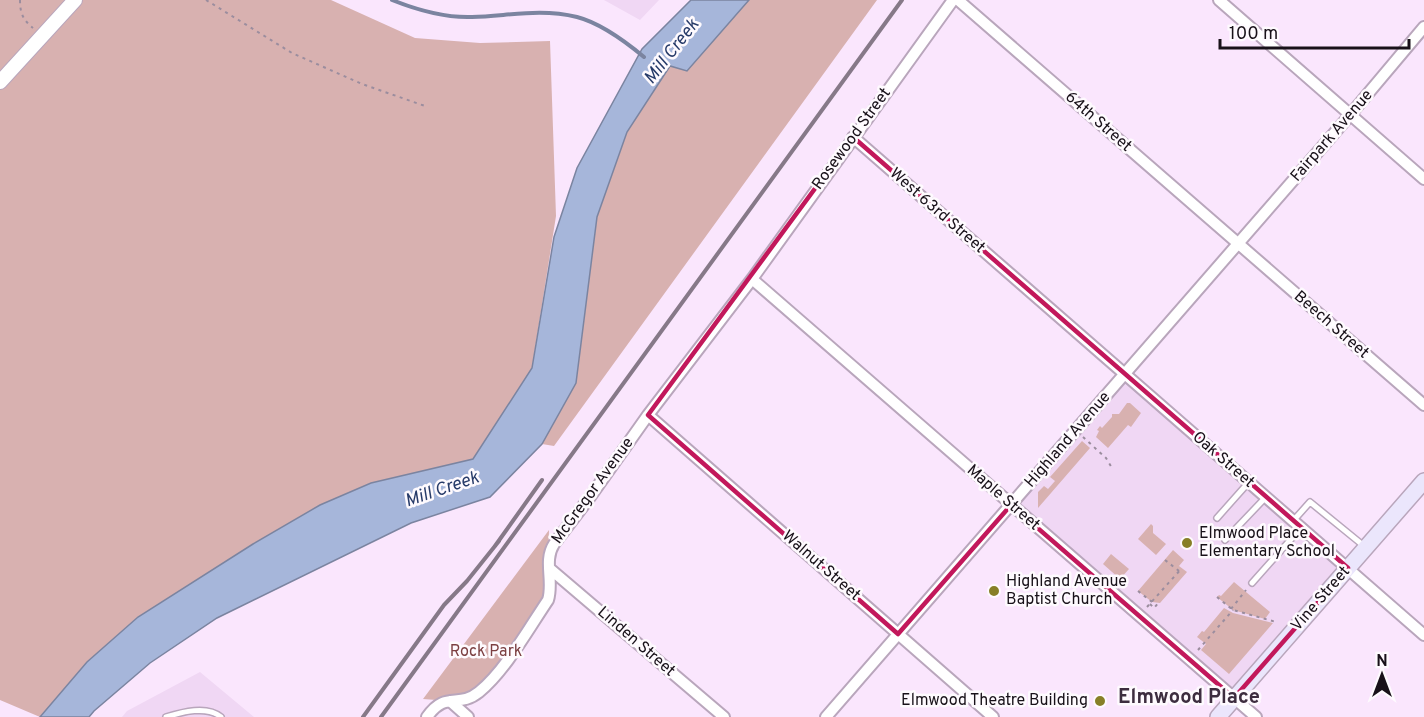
<svg xmlns="http://www.w3.org/2000/svg" width="1424" height="717" font-family="Overpass,sans-serif">
  <style>
    .built { fill: #f0d7f4 }
    .green { fill: #d8b1b0 }
    .water { fill: #a6b6da; stroke: #7b84a0; stroke-width: 1.5 }
    .lines { fill: none; stroke-linecap: round; stroke-linejoin: round }
    .stream { stroke: #7b84a0; stroke-width: 4 }
    .service-casing { stroke: #b9a6bc; stroke-width: 8 }
    .minor-casing { stroke: #b9a6bc; stroke-width: 14 }
    .tertiary-casing { stroke: #b9a6bc; stroke-width: 16 }
    .secondary-casing { stroke: #b9a6bc; stroke-width: 18 }
    .path { stroke: #9b8d9e; stroke-width: 2; stroke-dasharray: 3 4.5; stroke-linecap: butt }
    .service { stroke: #fff; stroke-width: 5 }
    .minor { stroke: #fff; stroke-width: 10 }
    .tertiary { stroke: #fff; stroke-width: 14 }
    .secondary { stroke: #ebe6fc; stroke-width: 15 }
    .rail { stroke: #867988; stroke-width: 4 }
    .marked { fill: none; stroke: #c2185b; stroke-width: 4.5; stroke-linejoin: round }
    .poi-dot { fill: #877f27; stroke: #fefafe; stroke-width: 2 }
    .labels { text-anchor: middle; dominant-baseline: central; stroke-width: 5; stroke-linejoin: round; paint-order: stroke }
    .street-label { font-size: 16px; fill: #181119; stroke: #fefafe }
    .poi-label { font-size: 16px; fill: #181119; stroke: #fefafe; text-anchor: start }
    .park-label { font-size: 16px; fill: #7c4042; stroke: #fefafe }
    .water-label { font-size: 18px; font-style: italic; fill: #273b69; stroke: #fefafe }
    .quarter-label { font-size: 20px; font-weight: bold; fill: #3d2d3f; stroke: #fefafe }
  </style>
  <rect width="100%" height="100%" fill="#fae6fd"/>
  <path class="built" d="M 604,0 L 659,0 L 640,20 Z
    M 1125,375 L 1348,568 L 1234,698 L 1011,505 Z
    M 200,672 L 254,717 L 122,717 L 127,711 Z"/>
  <path class="green" d="M 0,0 L 331,0 L 415,38 L 480,43 L 550,41 L 556,216 L 532,368 L 473,459 L 371,483 L 320,505 L 253,544 L 138,617 L 87,662 L 40,717 L 0,700 Z
    M 749,0 L 877,0 L 554,446 L 542,444 L 576,383 L 597,217 L 627,132 L 671,65 L 687,70 Z
    M 1127,403 L 1130,403 L 1141,413 L 1131,427 L 1128,425 L 1108,448 L 1096,437 L 1099,431 L 1097,430 L 1100,426 L 1102,428 L 1112,417 L 1112,414 L 1119,414 Z
    M 1082,441 L 1090,448 L 1038,508 L 1038,492 L 1044,486 L 1048,489 L 1055,481 L 1050,477 Z
    M 1151,524 L 1153,526 L 1153,533 L 1166,544 L 1156,555 L 1138,539 Z
    M 549,530 L 548,562 L 551,591 L 481,691 L 450,701 L 423,699 Z
    M 1173,550 L 1184,560 L 1179,566 L 1187,572 L 1160,603 L 1152,602 L 1138,591 Z
    M 1111,554 L 1129,569 L 1120,579 L 1103,564 Z
    M 1234,582 L 1270,612 L 1265,619 L 1233,610 L 1217,597 L 1219,595 L 1221,596 Z
    M 1224,608 L 1233,613 L 1273,623 L 1229,674 L 1201,650 L 1206,644 L 1197,637 L 1202,631 L 1204,632 Z"/>
  <path class="water" d="M 691,0 L 749,0 L 687,71 L 670,66 L 627,132 L 597,217 L 576,383 L 542,444 L 490,497 L 411,523 L 217,618 L 150,663 L 94,711 L 89,717 L 40,717 L 87,662 L 138,617 L 253,544 L 320,505 L 371,483 L 473,459 L 532,368 L 554,237 L 577,168 L 642,49 Z"/>
  <g class="lines">
    <path class="stream" d="M 392,0 C 417,10 445,18 472,17 C 508,16 540,8 577,17 C 600,23 626,42 644,57"/>
    <g class="service-casing">
      <path id="service" d="M 1217,518 L 1249,482
        M 1293,521 L 1310,502 L 1364,546
        M 1225,540 L 1266,497
        M 1252,583 L 1301,528
        M 166,717 C 182,712 207,705 221,717"/>
    </g>
    <g class="minor-casing">
      <path id="minor" d="M 958,0 L 1424,405
        M 1219,0 L 1424,179
        M 853,137 L 1424,635
        M 752,279 L 1256,717
        M 648,415 L 993,717
        M 549,568 L 724,717
        M 450,701 L 468,717
        M 427,717 C 446,690 458,709 479,692 C 505,671 529,628 548,600 C 554,581 543,561 554,544 L 590,497 L 648,415 L 752,279 L 953,0
        M 826,717 L 1350,115 L 1424,27"/>
    </g>
    <g class="tertiary-casing">
      <path id="tertiary" d="M 0,82 L 75,0"/>
    </g>
    <g class="secondary-casing">
      <path id="secondary" d="M 1218,717 L 1424,481"/>
    </g>
    <path class="path" d="M 20,0 C 20,13 23,20 33,28
      M 206,0 L 292,53 L 362,84 L 425,106
      M 1083,437 L 1106,458 L 1112,468
      M 1165,560 L 1179,571
      M 1138,591 L 1152,602
      M 1217,597 L 1233,610 L 1276,622
      M 1150,604 L 1154,608 L 1159,602 L 1160,603
      M 1147,607 L 1182,568
      M 1231,609 L 1246,590
      M 1198,650 L 1233,610"/>
    <use href="#service" class="service"/>
    <use href="#minor" class="minor"/>
    <use href="#tertiary" class="tertiary"/>
    <use href="#secondary" class="secondary"/>
    <path class="rail" d="M 495,546 L 542,480
      M 363,717 L 444,605 L 467,581 L 499,541
      M 381,717 L 902,0"/>
  </g>
  <path class="marked" d="M 853,137 L 1348,568 L 1234,698 L 1011,505 L 898,634 L 648,415 Z"/>
  <g class="poi-dot">
    <circle cx="1187" cy="543" r="6"/>
    <circle cx="994" cy="591" r="6"/>
    <circle cx="1100" cy="701" r="6"/>
  </g>
  <g class="labels">
    <g class="street-label">
      <text transform="translate(1098 122) rotate(41)">64th Street</text>
      <text transform="translate(1332 136) rotate(-49)">Fairpark Avenue</text>
      <text transform="translate(852 139) rotate(-54)">Rosewood Street</text>
      <text transform="translate(937 211) rotate(41)">West 63rd Street</text>
      <text transform="translate(1331 325) rotate(41)">Beech Street</text>
      <text transform="translate(1068 440) rotate(-49)">Highland Avenue</text>
      <text transform="translate(1223 460) rotate(41)">Oak Street</text>
      <text transform="translate(593 491) rotate(-54)">McGregor Avenue</text>
      <text transform="translate(1003 498) rotate(41)">Maple Street</text>
      <text transform="translate(821 566) rotate(41)">Walnut Street</text>
      <text transform="translate(1321 599) rotate(-49)">Vine Street</text>
      <text transform="translate(636 642) rotate(41)">Linden Street</text>
    </g>
    <g class="poi-label">
      <text x="1199" y="534">Elmwood Place<tspan x="1199" dy="18">Elementary School</tspan></text>
      <text x="1006" y="582">Highland Avenue<tspan x="1006" dy="18">Baptist Church</tspan></text>
      <text x="1088" y="701" text-anchor="end">Elmwood Theatre Building</text>
    </g>
    <g class="park-label">
      <text x="486" y="652">Rock Park</text>
    </g>
    <g class="water-label">
      <text transform="translate(672 52) rotate(-52)">Mill Creek</text>
      <text transform="translate(442 490) rotate(-19)">Mill Creek</text>
    </g>
    <g class="quarter-label">
      <text x="1189" y="698">Elmwood Place</text>
    </g>
  </g>
  <g transform="translate(1382 675)" stroke="#fefafe" stroke-width="4.5" paint-order="stroke">
  <path d="M0-4.5L10 22L0 15L-10 22Z" fill="#181119"/>
  <text y="-9" font-size="16" font-weight="bold" text-anchor="middle" fill="#181119">N</text>
  </g>
  <path d="M1220 39v9h189v-9" fill="none" stroke="#181119" stroke-width="3"/>
  <text x="1229" y="39" font-size="18" fill="#181119" stroke="#fefafe" stroke-width="4.5" paint-order="stroke">100 m</text>
</svg>
